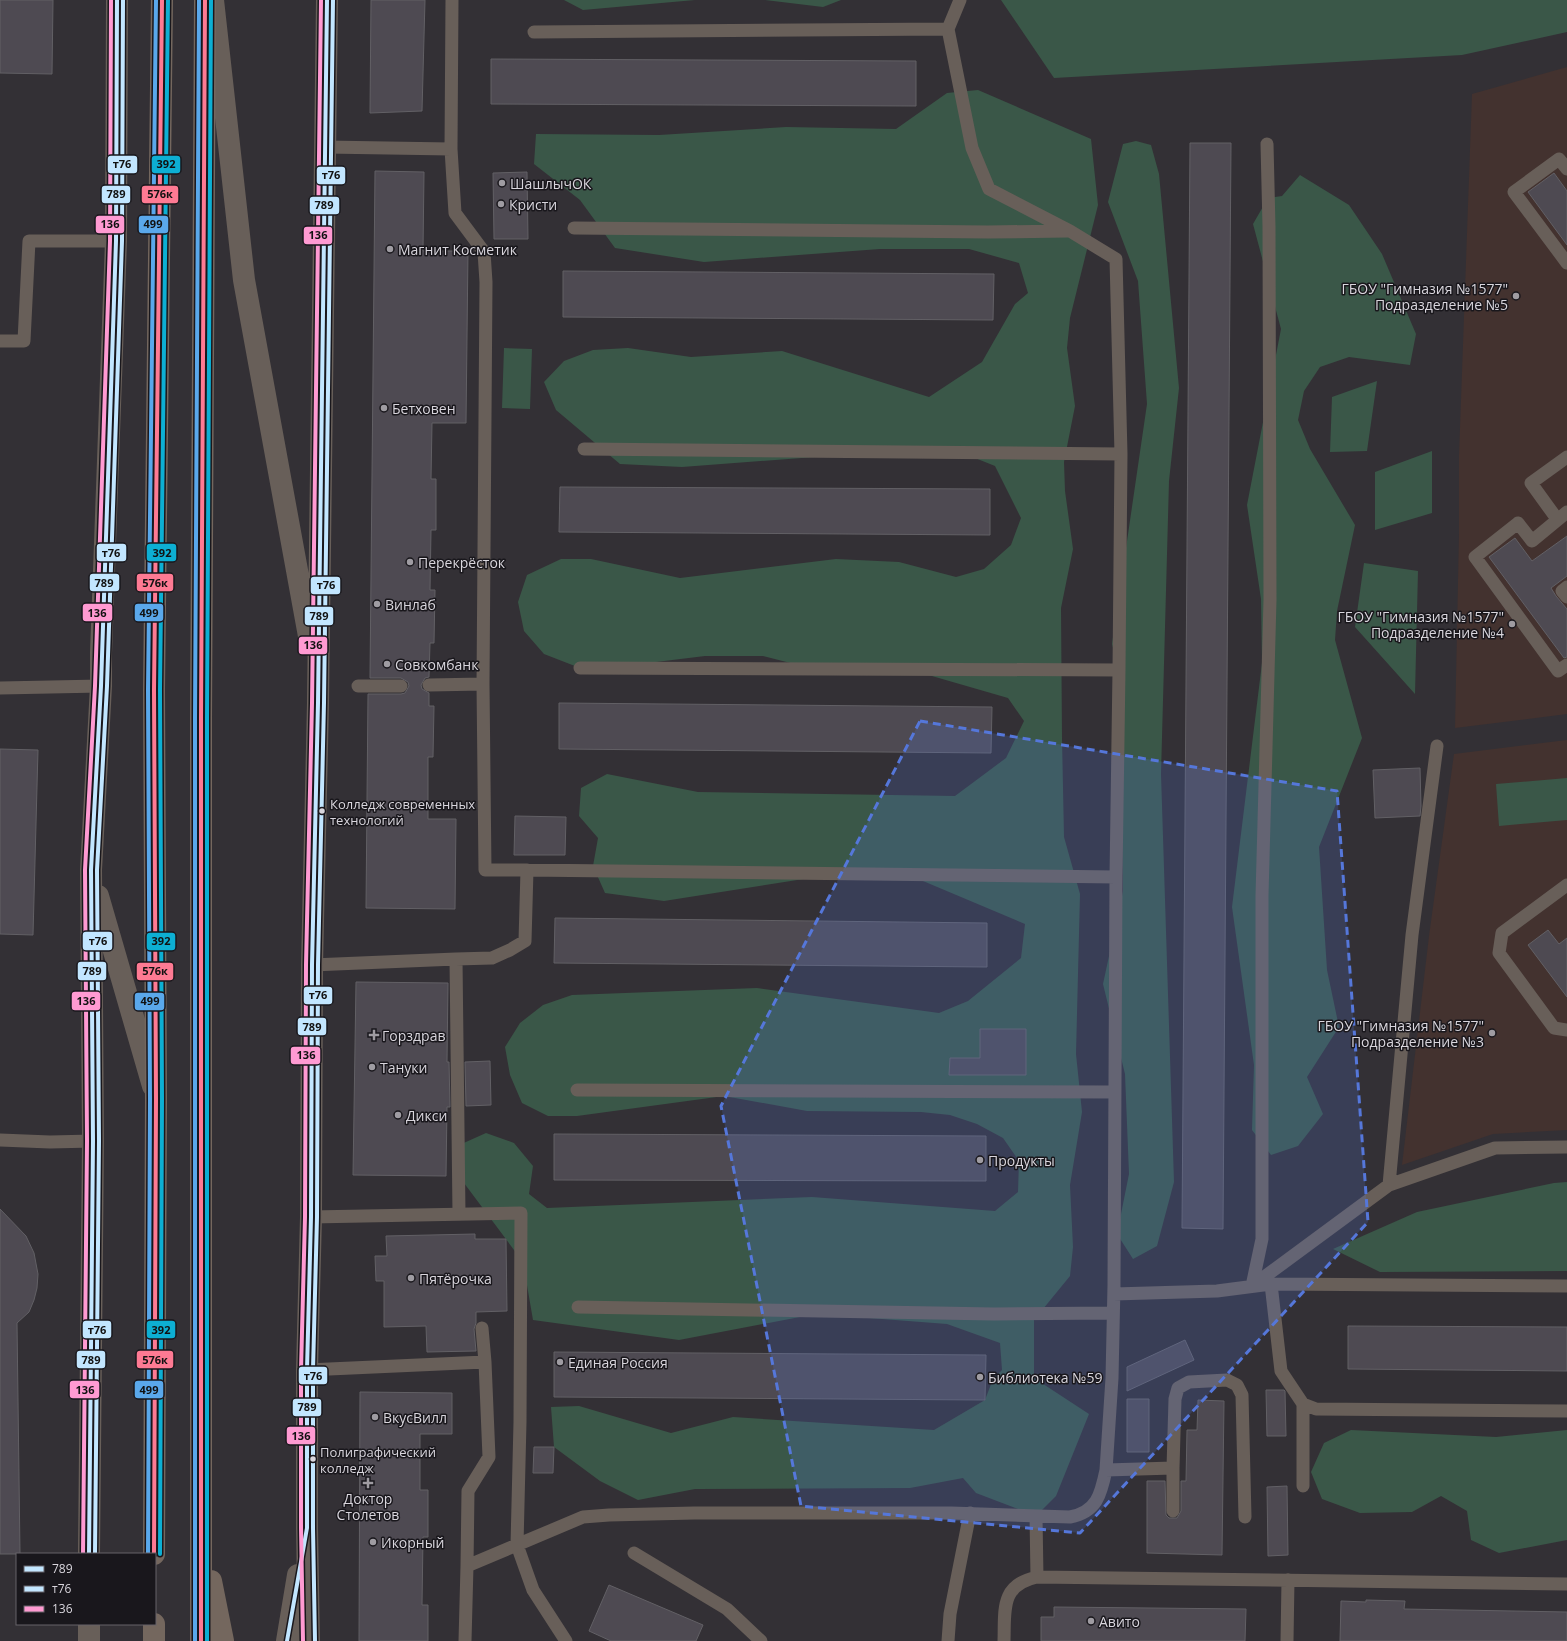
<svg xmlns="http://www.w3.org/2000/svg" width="1567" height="1641" font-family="'Open Sans',sans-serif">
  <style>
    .education { fill: #43322f }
    .green { fill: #3a5748 }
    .building { fill: #4e4a52; stroke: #626065 }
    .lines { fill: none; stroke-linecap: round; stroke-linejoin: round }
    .service { stroke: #685f59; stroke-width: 13 }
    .tertiary { stroke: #685f59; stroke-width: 22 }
    .primary { stroke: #74675e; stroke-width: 22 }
    .bus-1-casing { stroke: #19171c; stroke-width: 7 }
    .bus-2-casing { stroke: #19171c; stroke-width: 7 }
    .bus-3-casing { stroke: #19171c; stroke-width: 7 }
    .bus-4-casing { stroke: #19171c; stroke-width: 7 }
    .bus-5-casing { stroke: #19171c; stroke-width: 7 }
    .bus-6-casing { stroke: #19171c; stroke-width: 7 }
    .bus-1 { stroke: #c2e6ff; stroke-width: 4 }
    .bus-2 { stroke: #c2e6ff; stroke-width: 4 }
    .bus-3 { stroke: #ff9ad2; stroke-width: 4 }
    .bus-4 { stroke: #fe7a93; stroke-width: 4 }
    .bus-5 { stroke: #0dafd3; stroke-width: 4 }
    .bus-6 { stroke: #5aa8eb; stroke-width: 4 }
    .marked { fill: #5577da; fill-opacity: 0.2; stroke: #5577da; stroke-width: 3; stroke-dasharray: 8 5; stroke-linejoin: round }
    .poi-dot { fill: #9f9ca2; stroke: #19171c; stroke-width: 1.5 }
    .bus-dot { fill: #d9d6dd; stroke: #19171c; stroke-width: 1.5 }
    .labels { text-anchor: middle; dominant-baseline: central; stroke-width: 3; stroke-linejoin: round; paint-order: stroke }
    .bus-label { font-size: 13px; fill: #d9d6dd; stroke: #19171c; text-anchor: start }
    .poi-label { font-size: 14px; fill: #d9d6dd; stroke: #19171c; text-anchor: start }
    .line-badge { stroke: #19171c; stroke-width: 1.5 }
    .pale-badge-label { font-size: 11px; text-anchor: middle; font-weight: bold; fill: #111 }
  </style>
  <rect width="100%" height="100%" fill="#333035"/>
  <path class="education" d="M 1567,67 L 1567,714 L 1455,728 L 1459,534 L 1459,456 L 1472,94 Z
    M 1567,740 L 1567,1130 L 1493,1134 L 1402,1165 L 1429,936 L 1454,754 Z"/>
  <path class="green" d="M 564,0 L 695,0 L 583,10 Z
    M 765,0 L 841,0 L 823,7 Z
    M 1001,0 L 1567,0 L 1567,32 L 1462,55 L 1054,78 Z
    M 978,90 L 1091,139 L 1098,205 L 1070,318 L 1067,348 L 1075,406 L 1064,462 L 1065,491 L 1073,549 L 1061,608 L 1062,738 L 1064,837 L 1080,894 L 1076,1054 L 1082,1112 L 1070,1185 L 1073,1247 L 1070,1276 L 1034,1320 L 1034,1378 L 1089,1414 L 1056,1496 L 1036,1516 L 976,1493 L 963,1478 L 910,1488 L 695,1489 L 638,1500 L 600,1481 L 554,1447 L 551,1407 L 579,1406 L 671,1433 L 733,1417 L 934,1430 L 985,1400 L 993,1379 L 1002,1370 L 1000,1343 L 947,1324 L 830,1315 L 800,1317 L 679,1340 L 533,1320 L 523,1262 L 458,1175 L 457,1146 L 486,1133 L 514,1143 L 533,1166 L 529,1194 L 547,1208 L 812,1197 L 995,1211 L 1018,1192 L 1019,1161 L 1003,1138 L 977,1124 L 950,1115 L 921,1112 L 807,1111 L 724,1096 L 577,1116 L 548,1116 L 522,1103 L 510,1075 L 505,1047 L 520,1023 L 543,1005 L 572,995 L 757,988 L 939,1013 L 968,1001 L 1021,958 L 1025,924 L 904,873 L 874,868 L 664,901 L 605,893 L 593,866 L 598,838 L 579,816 L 581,788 L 607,774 L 698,792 L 955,796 L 1006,758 L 1024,721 L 1008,698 L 925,674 L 810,668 L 763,656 L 705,656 L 607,668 L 580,668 L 544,654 L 524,631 L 518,602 L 527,575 L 561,559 L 591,559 L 680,578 L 836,559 L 899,562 L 956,577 L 984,569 L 1011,545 L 1021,518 L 995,466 L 970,456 L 881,452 L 682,467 L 620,464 L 556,410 L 544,382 L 564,361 L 593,350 L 628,348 L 691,357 L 782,351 L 929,397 L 982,362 L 1015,304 L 1028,293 L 1019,263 L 969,249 L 880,249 L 704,262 L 615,248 L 580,200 L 534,164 L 536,134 L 659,135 L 786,127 L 896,129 L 947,93 Z
    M 1136,141 L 1151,145 L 1159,174 L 1179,388 L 1169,481 L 1161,774 L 1174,1182 L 1157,1246 L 1133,1259 L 1117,1234 L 1129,1174 L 1125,1074 L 1103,984 L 1123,891 L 1119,670 L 1112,644 L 1147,404 L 1138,281 L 1108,202 L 1123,144 Z
    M 1300,175 L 1349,205 L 1382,254 L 1416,334 L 1410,365 L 1349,357 L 1320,367 L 1304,391 L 1298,420 L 1310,449 L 1355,525 L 1337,611 L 1335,640 L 1362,738 L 1319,847 L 1327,970 L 1339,1027 L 1307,1077 L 1323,1114 L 1298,1146 L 1271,1155 L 1252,1130 L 1254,1065 L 1232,907 L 1262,663 L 1261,599 L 1247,505 L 1281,329 L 1253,224 L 1268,198 L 1282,196 Z
    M 504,348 L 532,349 L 530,409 L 502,408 Z
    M 1377,381 L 1367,451 L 1330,452 L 1332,397 Z
    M 1432,451 L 1432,513 L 1375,530 L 1375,472 Z
    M 1364,563 L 1418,571 L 1415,694 L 1355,627 Z
    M 1567,778 L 1567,820 L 1499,826 L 1496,784 Z
    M 1567,1182 L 1567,1271 L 1380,1272 L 1333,1249 L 1417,1212 L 1554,1183 Z
    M 1351,1430 L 1496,1437 L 1567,1430 L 1567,1540 L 1499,1553 L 1471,1540 L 1467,1511 L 1441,1496 L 1412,1512 L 1360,1513 L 1322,1499 L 1311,1472 L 1324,1443 Z"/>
  <path class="building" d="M 0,0 L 53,0 L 52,74 L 0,73 Z
    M 371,0 L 425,0 L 422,111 L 370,113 Z
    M 491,59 L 916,61 L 916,106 L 491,104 Z
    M 1190,143 L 1231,143 L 1223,1229 L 1182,1228 Z
    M 375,171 L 424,172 L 423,251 L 468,251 L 466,423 L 432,423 L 431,479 L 436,479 L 436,530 L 431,530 L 430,590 L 435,590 L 434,643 L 430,643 L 429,677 L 425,678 L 421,685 L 422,689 L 429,693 L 429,706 L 434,706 L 433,757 L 428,757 L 428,819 L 456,819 L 455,909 L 366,908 L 368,694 L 401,694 L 405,693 L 409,686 L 408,682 L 401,678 L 370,678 Z
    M 527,172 L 528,239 L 494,239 L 493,173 Z
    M 1554,173 L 1567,191 L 1567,245 L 1528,192 Z
    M 563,271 L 994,274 L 993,320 L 563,317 Z
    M 560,487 L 990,489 L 990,535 L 559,532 Z
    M 1567,536 L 1567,576 L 1551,588 L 1556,596 L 1567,609 L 1567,657 L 1564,658 L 1489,557 L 1515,538 L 1532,561 Z
    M 559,703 L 992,707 L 991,753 L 559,749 Z
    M 0,749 L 38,750 L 33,935 L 0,934 Z
    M 1420,768 L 1421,806 L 1420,816 L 1375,818 L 1373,770 Z
    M 515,816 L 566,817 L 565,855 L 514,855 Z
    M 555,918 L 987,923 L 987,967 L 554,963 Z
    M 1548,930 L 1559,944 L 1567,938 L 1567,997 L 1528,945 Z
    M 356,982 L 448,983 L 447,1062 L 449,1062 L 450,1107 L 447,1107 L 446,1176 L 353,1175 Z
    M 980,1029 L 1026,1029 L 1026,1075 L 949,1075 L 950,1058 L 980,1058 Z
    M 490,1061 L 491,1105 L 466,1106 L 465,1062 Z
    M 554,1134 L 986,1136 L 986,1181 L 554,1180 Z
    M 0,1209 L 26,1236 L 34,1253 L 38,1274 L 37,1288 L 34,1300 L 29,1312 L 17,1323 L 20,1554 L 0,1554 Z
    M 475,1234 L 475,1239 L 506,1239 L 507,1311 L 476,1312 L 476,1323 L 474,1329 L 476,1351 L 427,1352 L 426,1326 L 384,1327 L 384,1281 L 376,1281 L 375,1256 L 387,1256 L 386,1236 Z
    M 1348,1326 L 1567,1327 L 1567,1371 L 1348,1369 Z
    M 1185,1340 L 1194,1360 L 1127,1391 L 1127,1367 Z
    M 554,1352 L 986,1355 L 985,1400 L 554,1397 Z
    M 1266,1390 L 1284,1390 L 1285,1391 L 1286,1436 L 1267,1436 Z
    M 360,1392 L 452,1393 L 452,1434 L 420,1434 L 420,1490 L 428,1490 L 428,1537 L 423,1537 L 422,1605 L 428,1605 L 428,1641 L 359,1641 Z
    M 1127,1399 L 1149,1399 L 1149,1452 L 1127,1452 Z
    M 1198,1400 L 1224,1401 L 1222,1555 L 1147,1553 L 1147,1481 L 1165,1481 L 1166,1515 L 1169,1518 L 1177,1518 L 1181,1511 L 1181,1481 L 1186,1481 L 1187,1430 L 1197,1430 Z
    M 534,1447 L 554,1447 L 553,1473 L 533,1473 Z
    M 1287,1486 L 1288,1555 L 1268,1556 L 1267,1487 Z
    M 609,1585 L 703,1625 L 696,1641 L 611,1641 L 589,1631 Z
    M 1366,1600 L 1405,1601 L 1404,1609 L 1567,1612 L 1567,1641 L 1340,1641 L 1341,1601 L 1366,1602 Z
    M 1054,1607 L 1246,1609 L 1245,1641 L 1041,1641 L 1041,1617 L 1054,1617 Z"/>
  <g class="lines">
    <path class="service" d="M 534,32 L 948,29
      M 325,147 L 451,149 L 452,0
      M 1567,169 L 1559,159 L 1514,192 L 1567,263
      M 574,228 L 988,232 L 1068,231
      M 0,341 L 24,341 L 29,241 L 116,241
      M 584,449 L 1121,454
      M 1567,512 L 1532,541 L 1518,523 L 1475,557 L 1558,671 L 1567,665
      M 1557,519 L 1531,483 L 1567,457
      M 1567,587 L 1562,591 L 1567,597
      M 580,668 L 1119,670
      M 429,685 L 483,684 L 486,282 L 484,252 L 455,213 L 451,149
      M 358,686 L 401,686
      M 0,688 L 101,686
      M 527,870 L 1116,877
      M 1567,885 L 1502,933 L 1499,953 L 1554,1028 L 1567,1030
      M 312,965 L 456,959
      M 577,1090 L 1115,1092
      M 0,1140 L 50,1142 L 93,1141
      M 1389,1185 L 1412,935 L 1437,746
      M 459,1214 L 456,959 L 492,958 L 510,950 L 525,941 L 527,870 L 485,870 L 483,684
      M 311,1217 L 521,1213 L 520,1422 L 517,1545 L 533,1590 L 566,1641
      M 1271,1284 L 1281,1371 L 1303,1404 L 1316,1409 L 1567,1411
      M 1252,1286 L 1262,1239 L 1262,896 L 1270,600 L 1269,227 L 1267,144
      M 1252,1286 L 1389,1185 L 1495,1148 L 1567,1147
      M 1114,1294 L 1217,1291 L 1271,1284 L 1567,1286
      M 578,1307 L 994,1314 L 1113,1313
      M 482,1328 L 485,1362
      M 307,1370 L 485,1362 L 489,1457 L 468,1491 L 467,1566
      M 1303,1404 L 1303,1486
      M 1106,1470 L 1173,1468 L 1175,1399 L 1178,1388 L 1189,1382 L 1227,1380 L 1237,1385 L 1242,1395 L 1245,1517
      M 1173,1511 L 1173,1468
      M 1036,1516 L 1037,1577
      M 634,1553 L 727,1609 L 761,1641
      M 465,1641 L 467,1566 L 583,1517 L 609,1515 L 694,1513 L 951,1513 L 1070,1517 C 1097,1512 1101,1494 1106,1470 L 1112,1378 L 1114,1285 L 1116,877 L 1119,670 L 1121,454 L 1116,259 L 1070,231 L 989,189 L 972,148 L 948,29 L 960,0
      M 948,1641 L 950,1614 L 970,1513
      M 1004,1641 C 1005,1610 1000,1585 1037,1577 L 1567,1584
      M 1287,1641 L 1288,1580"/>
    <path class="tertiary" d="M 213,0 L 244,280 L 309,636
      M 98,896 L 153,1086
      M 89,1554 L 93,1141 L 91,870 L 101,686 L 101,653 L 116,241 L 117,0
      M 89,1641 L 89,1624
      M 287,1641 L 298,1575
      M 309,1641 L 307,1528 L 307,1370 L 311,1217 L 312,965 L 318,703 L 327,0"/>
    <path class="primary" d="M 154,1554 L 156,1098 L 154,690 L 162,0
      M 211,1581 L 223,1641
      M 154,1641 L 154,1624
      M 201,1641 L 201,718 L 205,0"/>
    <g class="bus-1-casing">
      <path id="bus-1" d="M 89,1554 L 93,1141 L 91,870 L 101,686 L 116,241 L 117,0
        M 287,1641 L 307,1528 L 307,1370 L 311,1217 L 312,965 L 318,703 L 327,0"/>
    </g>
    <g class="bus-2-casing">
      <path id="bus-2" d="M 95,1554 L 99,1141 L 97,870 L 107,686 L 122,241 L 123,0
        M 315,1641 L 313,1528 L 313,1370 L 317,1217 L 318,965 L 324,703 L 333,0"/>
    </g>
    <g class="bus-3-casing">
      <path id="bus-3" d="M 83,1554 L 87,1141 L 85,870 L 95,686 L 110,241 L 111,0
        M 303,1641 L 301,1528 L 301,1370 L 305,1217 L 306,965 L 312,703 L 321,0"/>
    </g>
    <g class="bus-4-casing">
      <path id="bus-4" d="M 154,1554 L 156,1098 L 154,690 L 162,0
        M 201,1641 L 201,718 L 205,0"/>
    </g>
    <g class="bus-5-casing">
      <path id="bus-5" d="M 160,1554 L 162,1098 L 160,690 L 168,0
        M 207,1641 L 207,718 L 211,0"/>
    </g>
    <g class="bus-6-casing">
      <path id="bus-6" d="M 148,1554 L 150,1098 L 148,690 L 156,0
        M 195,1641 L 195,718 L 199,0"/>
    </g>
    <use href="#bus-1" class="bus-1"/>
    <use href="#bus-2" class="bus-2"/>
    <use href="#bus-3" class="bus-3"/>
    <use href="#bus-4" class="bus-4"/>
    <use href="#bus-5" class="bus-5"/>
    <use href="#bus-6" class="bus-6"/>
  </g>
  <path class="marked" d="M 920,721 L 1337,791 L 1368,1222 L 1080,1533 L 801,1506 L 721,1106 Z"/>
  <g class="poi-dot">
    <circle cx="502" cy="183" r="4"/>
    <circle cx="501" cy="204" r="4"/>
    <circle cx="390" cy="249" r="4"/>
    <circle cx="1516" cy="296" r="4"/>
    <circle cx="384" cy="408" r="4"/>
    <circle cx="410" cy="562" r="4"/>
    <circle cx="377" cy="604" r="4"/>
    <circle cx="1512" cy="624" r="4"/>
    <circle cx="387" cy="664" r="4"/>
    <circle cx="1492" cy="1033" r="4"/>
    <path d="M372 1029h4v4h4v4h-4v4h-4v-4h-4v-4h4z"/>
    <circle cx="372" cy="1067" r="4"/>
    <circle cx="398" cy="1115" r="4"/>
    <circle cx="980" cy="1160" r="4"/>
    <circle cx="411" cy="1278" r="4"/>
    <circle cx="560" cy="1362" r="4"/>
    <circle cx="980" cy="1377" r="4"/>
    <circle cx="375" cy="1417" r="4"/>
    <path d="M366 1477h4v4h4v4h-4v4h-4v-4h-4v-4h4z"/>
    <circle cx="373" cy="1542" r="4"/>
    <circle cx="1091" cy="1621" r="4"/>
  </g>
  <g class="bus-dot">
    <circle cx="322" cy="811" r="3.5"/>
    <circle cx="313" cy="1459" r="3.5"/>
  </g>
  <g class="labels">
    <g class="bus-label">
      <text x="330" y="804">Колледж современных<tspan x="330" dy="16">технологий</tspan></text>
      <text x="320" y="1452">Полиграфический<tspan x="320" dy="16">колледж</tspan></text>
    </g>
    <g class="poi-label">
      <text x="510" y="183">ШашлычОК</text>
      <text x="509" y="204">Кристи</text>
      <text x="398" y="249">Магнит Косметик</text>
      <text x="1508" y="288" text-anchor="end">ГБОУ "Гимназия №1577"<tspan x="1508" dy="16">Подразделение №5</tspan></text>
      <text x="392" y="408">Бетховен</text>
      <text x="418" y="562">Перекрёсток</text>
      <text x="385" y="604">Винлаб</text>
      <text x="1504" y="616" text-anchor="end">ГБОУ "Гимназия №1577"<tspan x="1504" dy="16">Подразделение №4</tspan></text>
      <text x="395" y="664">Совкомбанк</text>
      <text x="1484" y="1025" text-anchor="end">ГБОУ "Гимназия №1577"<tspan x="1484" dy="16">Подразделение №3</tspan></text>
      <text x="382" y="1035">Горздрав</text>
      <text x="380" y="1067">Тануки</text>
      <text x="406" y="1115">Дикси</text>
      <text x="988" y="1160">Продукты</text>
      <text x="419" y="1278">Пятёрочка</text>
      <text x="568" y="1362">Единая Россия</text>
      <text x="988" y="1377">Библиотека №59</text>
      <text x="383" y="1417">ВкусВилл</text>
      <text x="368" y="1498" text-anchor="middle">Доктор<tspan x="368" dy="16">Столетов</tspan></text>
      <text x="381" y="1542">Икорный</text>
      <text x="1099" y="1621">Авито</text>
    </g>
  </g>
  <g class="line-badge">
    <rect x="151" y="155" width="30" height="19" rx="4" fill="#0dafd3"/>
    <rect x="107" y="155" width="31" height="19" rx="4" fill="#c2e6ff"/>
    <rect x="316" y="166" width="30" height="19" rx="4" fill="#c2e6ff"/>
    <rect x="141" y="185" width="38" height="19" rx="4" fill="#fe7a93"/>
    <rect x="101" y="185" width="30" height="19" rx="4" fill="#c2e6ff"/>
    <rect x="309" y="196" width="31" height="19" rx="4" fill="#c2e6ff"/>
    <rect x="138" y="215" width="31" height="19" rx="4" fill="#5aa8eb"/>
    <rect x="95" y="215" width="30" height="19" rx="4" fill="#ff9ad2"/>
    <rect x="303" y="226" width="30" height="19" rx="4" fill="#ff9ad2"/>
    <rect x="146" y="543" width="31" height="19" rx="4" fill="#0dafd3"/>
    <rect x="96" y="543" width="31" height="19" rx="4" fill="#c2e6ff"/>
    <rect x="136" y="573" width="38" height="19" rx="4" fill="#fe7a93"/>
    <rect x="89" y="573" width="31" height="19" rx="4" fill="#c2e6ff"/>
    <rect x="310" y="576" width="31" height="19" rx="4" fill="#c2e6ff"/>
    <rect x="134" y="603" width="30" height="19" rx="4" fill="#5aa8eb"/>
    <rect x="82" y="603" width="31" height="19" rx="4" fill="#ff9ad2"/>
    <rect x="304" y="606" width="30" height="20" rx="4" fill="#c2e6ff"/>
    <rect x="298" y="636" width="30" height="19" rx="4" fill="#ff9ad2"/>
    <rect x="82" y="931" width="31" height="20" rx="4" fill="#c2e6ff"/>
    <rect x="146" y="932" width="30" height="19" rx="4" fill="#0dafd3"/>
    <rect x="77" y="961" width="30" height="20" rx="4" fill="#c2e6ff"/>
    <rect x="136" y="962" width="38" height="19" rx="4" fill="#fe7a93"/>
    <rect x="303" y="986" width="30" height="19" rx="4" fill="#c2e6ff"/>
    <rect x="71" y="991" width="30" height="20" rx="4" fill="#ff9ad2"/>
    <rect x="134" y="992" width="31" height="19" rx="4" fill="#5aa8eb"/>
    <rect x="297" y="1017" width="30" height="19" rx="4" fill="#c2e6ff"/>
    <rect x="290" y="1046" width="31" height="19" rx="4" fill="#ff9ad2"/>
    <rect x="82" y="1320" width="30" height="19" rx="4" fill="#c2e6ff"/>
    <rect x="146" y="1320" width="30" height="19" rx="4" fill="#0dafd3"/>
    <rect x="76" y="1350" width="30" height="19" rx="4" fill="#c2e6ff"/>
    <rect x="136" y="1350" width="38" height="19" rx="4" fill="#fe7a93"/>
    <rect x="298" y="1366" width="30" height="19" rx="4" fill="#c2e6ff"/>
    <rect x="69" y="1380" width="31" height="19" rx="4" fill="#ff9ad2"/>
    <rect x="134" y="1380" width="30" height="19" rx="4" fill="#5aa8eb"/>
    <rect x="292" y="1398" width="30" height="19" rx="4" fill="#c2e6ff"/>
    <rect x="286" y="1426" width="30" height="19" rx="4" fill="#ff9ad2"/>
  </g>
  <g class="pale-badge-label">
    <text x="166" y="168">392</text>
    <text x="122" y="168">т76</text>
    <text x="331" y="179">т76</text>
    <text x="160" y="198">576к</text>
    <text x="116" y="198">789</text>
    <text x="324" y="209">789</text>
    <text x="153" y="228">499</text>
    <text x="110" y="228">136</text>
    <text x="318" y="239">136</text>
    <text x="162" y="557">392</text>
    <text x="111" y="557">т76</text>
    <text x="155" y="587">576к</text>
    <text x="104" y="587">789</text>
    <text x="326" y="589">т76</text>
    <text x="149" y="617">499</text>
    <text x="97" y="617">136</text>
    <text x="319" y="620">789</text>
    <text x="313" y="649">136</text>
    <text x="98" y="945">т76</text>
    <text x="161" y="945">392</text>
    <text x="92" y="975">789</text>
    <text x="155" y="975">576к</text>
    <text x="318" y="999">т76</text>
    <text x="86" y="1005">136</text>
    <text x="150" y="1005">499</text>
    <text x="312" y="1031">789</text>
    <text x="306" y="1059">136</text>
    <text x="97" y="1334">т76</text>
    <text x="161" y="1334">392</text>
    <text x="91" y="1364">789</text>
    <text x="155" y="1364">576к</text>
    <text x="313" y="1380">т76</text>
    <text x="85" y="1394">136</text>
    <text x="149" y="1394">499</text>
    <text x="307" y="1411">789</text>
    <text x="301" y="1440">136</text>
  </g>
  <rect x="16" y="1553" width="140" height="72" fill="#19171c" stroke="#666369"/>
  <rect x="24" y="1566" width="20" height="6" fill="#c2e6ff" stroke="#666369"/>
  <text x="52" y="1573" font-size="12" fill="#d9d6dd">789</text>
  <rect x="24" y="1586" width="20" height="6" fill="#c2e6ff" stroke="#666369"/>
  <text x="52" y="1593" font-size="12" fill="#d9d6dd">т76</text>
  <rect x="24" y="1606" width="20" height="6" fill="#ff9ad2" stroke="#666369"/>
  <text x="52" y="1613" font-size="12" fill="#d9d6dd">136</text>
</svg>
